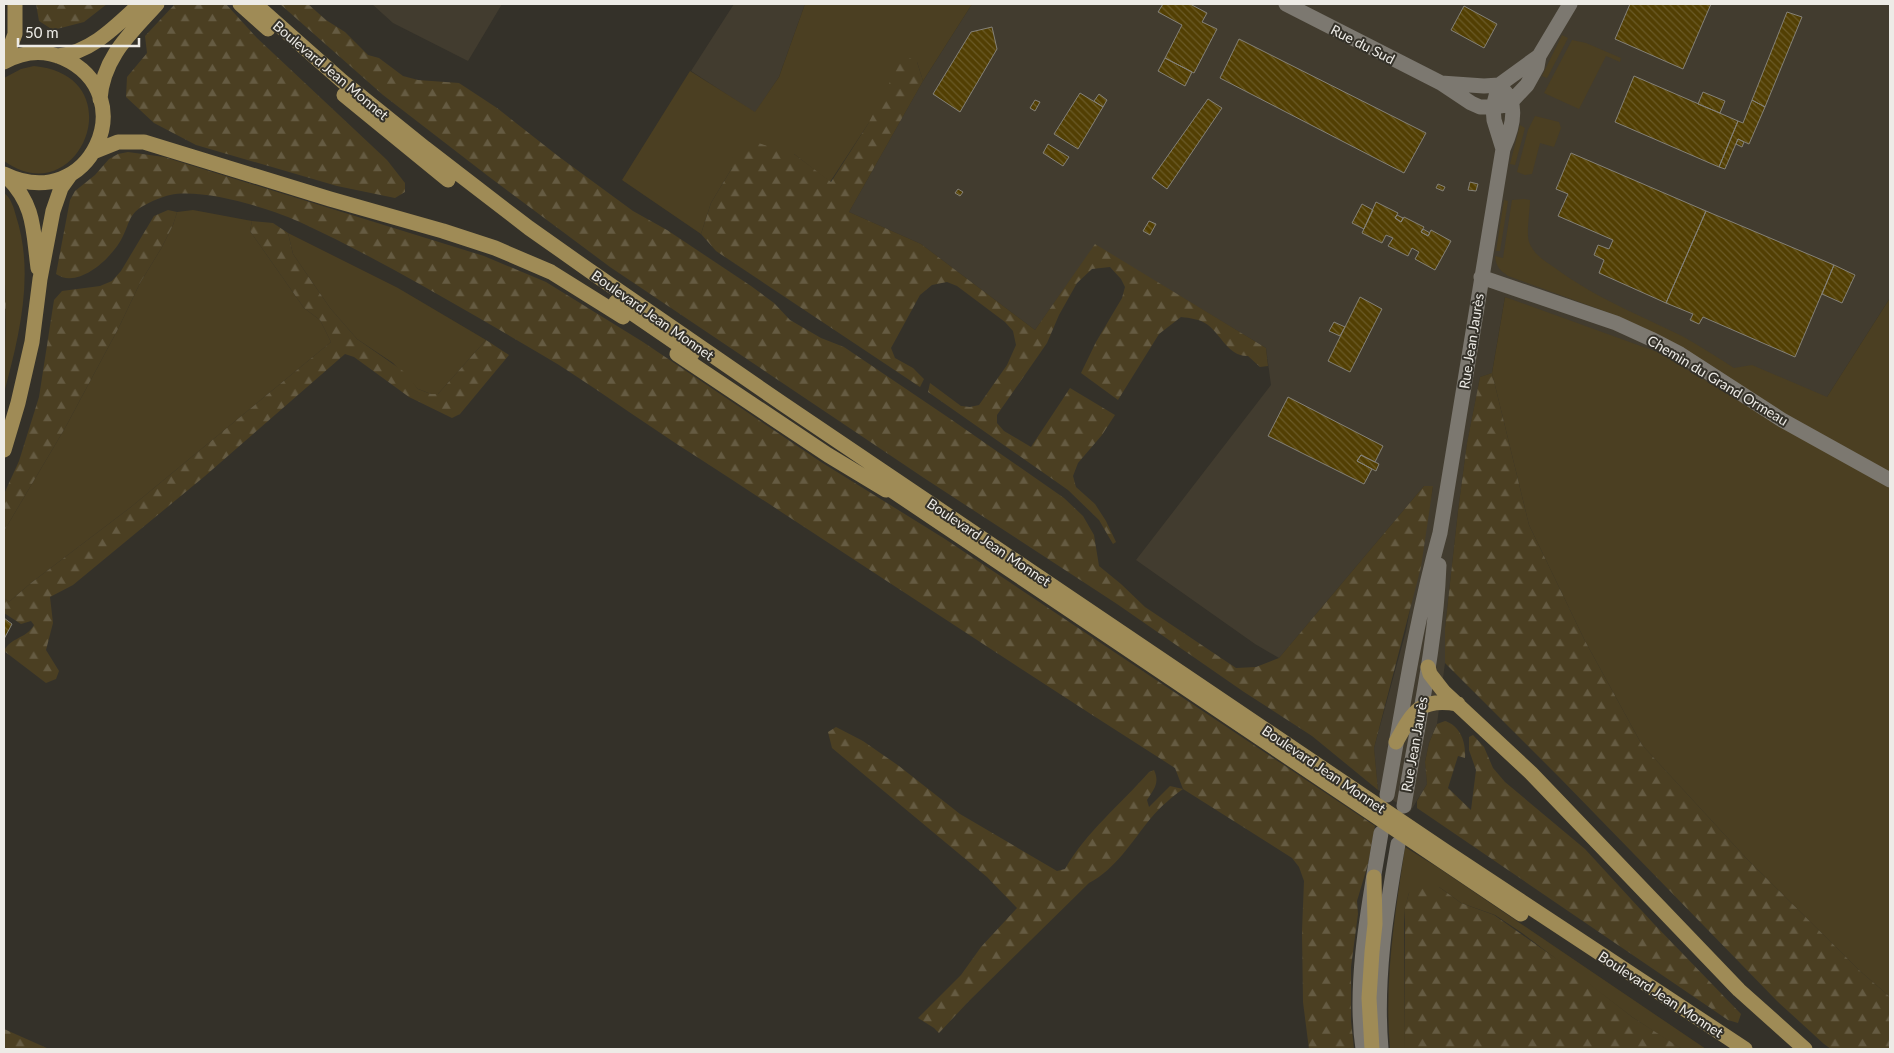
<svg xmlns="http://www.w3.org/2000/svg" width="1894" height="1053" font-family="Lato,sans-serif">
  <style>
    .built { fill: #423c2f }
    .grass { fill: #4b3f22 }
    .forest { fill: url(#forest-firs) }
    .building { fill: url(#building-back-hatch); stroke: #848178 }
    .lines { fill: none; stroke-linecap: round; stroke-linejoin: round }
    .minor { stroke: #7c7870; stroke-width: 15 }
    .major { stroke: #9f8b56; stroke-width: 15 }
    .labels { text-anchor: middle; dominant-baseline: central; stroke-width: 4; stroke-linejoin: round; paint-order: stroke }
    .street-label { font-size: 14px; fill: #edebe6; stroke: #343129 }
  </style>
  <defs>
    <pattern id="forest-firs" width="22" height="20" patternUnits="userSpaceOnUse" patternTransform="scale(1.25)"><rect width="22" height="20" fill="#4b3f22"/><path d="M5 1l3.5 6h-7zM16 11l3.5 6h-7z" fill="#655b42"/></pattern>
    <pattern id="building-back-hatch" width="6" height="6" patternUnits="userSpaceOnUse" patternTransform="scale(1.25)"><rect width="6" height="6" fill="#523f03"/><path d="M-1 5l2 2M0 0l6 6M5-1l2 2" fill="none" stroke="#6b5b28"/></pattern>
  </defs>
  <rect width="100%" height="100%" fill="#343129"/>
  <path class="built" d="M 372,4 L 502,4 L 468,61 L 393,23 Z
    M 734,4 L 805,4 L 779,77 L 755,113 L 691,71 Z
    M 972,4 L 1890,4 L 1890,298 L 1801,438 L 1505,297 L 1492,373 L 1480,377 L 1467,444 L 1458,511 L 1445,628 L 1445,663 L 1437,724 L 1429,743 L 1425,762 L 1427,784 L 1410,812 L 1378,790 L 1374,748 L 1406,631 L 1433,487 L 1424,486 L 1279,658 L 1255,644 L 1136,560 L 1271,385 L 1266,348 L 1095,245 L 1035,330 L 921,244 L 849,212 L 923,81 Z"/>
  <path class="grass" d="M 805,4 L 972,4 L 923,81 L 917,62 L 868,124 L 830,182 L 794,154 L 732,158 L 732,168 L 711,203 L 701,234 L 622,180 L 690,71 L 755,112 L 779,77 Z
    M 1562,35 L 1568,38 L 1547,78 L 1542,76 Z
    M 1572,40 L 1586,43 L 1621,58 L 1620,62 L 1606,56 L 1579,109 L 1544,93 Z
    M 34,66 C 136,76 79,215 4,161 L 4,78 L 21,69 Z
    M 1535,116 L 1559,122 L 1561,128 L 1554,147 L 1540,143 L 1532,174 L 1525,175 L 1517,172 L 1528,130 Z
    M 1520,125 L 1525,128 L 1515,165 L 1510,164 Z
    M 4,193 C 11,198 14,208 16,216 C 35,274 19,337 4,393 L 6,304 L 4,265 Z
    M 1524,199 L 1530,200 C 1530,211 1526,232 1529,242 C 1533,254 1545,261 1555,268 C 1596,298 1637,314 1682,336 C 1700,346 1717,357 1734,368 L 1752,365 L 1827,397 L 1890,298 L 1890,997 L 1860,971 L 1746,858 L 1642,745 L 1585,641 L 1529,525 L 1492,373 L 1505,297 L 1660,353 L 1800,438 L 1615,315 L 1508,276 C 1500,270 1496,267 1495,256 L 1503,258 L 1512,200 Z
    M 1504,200 L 1508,201 L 1500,251 L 1496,251 Z
    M 193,210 L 252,221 L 250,231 L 304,308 L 320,320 L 331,342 L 131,507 L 31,583 L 9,602 L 4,598 L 4,531 L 65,428 L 118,329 L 140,283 L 162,247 L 173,225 L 177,212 Z
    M 288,233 L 398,288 L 486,340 L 438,394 L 431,394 L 418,389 L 393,363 L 357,339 L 330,308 L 293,254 Z
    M 1405,847 L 1437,867 L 1706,1049 L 1682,1049 L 1667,1040 L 1632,1017 L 1522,933 L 1495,915 L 1461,903 L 1439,887 L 1409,893 L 1405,908 L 1404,923 L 1405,1049 L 1390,1049 C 1384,981 1395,914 1405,847 Z"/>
  <path class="forest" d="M 36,4 L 107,4 L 84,22 L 53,30 L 39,21 Z
    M 175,4 L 226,4 L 257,38 L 387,160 L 405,183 L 405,192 L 395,198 L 337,186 L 196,145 L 154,123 L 126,97 L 127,77 L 147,53 L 145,36 Z
    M 280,4 L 308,4 L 326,20 L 345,32 L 368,55 L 379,58 L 403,76 L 418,80 L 459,83 L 497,108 L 558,156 L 633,211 L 667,230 L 751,286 L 774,303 L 790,320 L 821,338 L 844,347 L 952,420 L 1064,498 L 1083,516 L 1094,535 L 1099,566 L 1121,584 L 1145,607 L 1236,668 L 1256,667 L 1279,658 L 1424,486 L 1433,486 L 1421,567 L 1374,748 L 1378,790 L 1312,736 L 1244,692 L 1117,604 L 924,478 L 610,267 L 488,176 L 383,95 Z
    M 904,55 L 917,62 L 923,81 L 849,212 L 921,244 L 1035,330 L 1095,244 L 1266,348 L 1268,366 L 1260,367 L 1248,356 C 1229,357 1221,335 1208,325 C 1200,319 1190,318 1181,317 L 1159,334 L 1118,400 L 1081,373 L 1096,342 L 1122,298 L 1125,287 L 1121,279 L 1110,267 L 1092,269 L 1077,283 L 1059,315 L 1047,343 L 997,415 L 997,423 L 1004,431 L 1031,447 L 1070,388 L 1115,415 L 1102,435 L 1078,463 L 1073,476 L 1076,487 L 1095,504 L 1106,521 L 1116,542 L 1113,544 L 1099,520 L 1068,490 L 928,392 L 930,383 L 961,406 L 970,407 L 979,405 L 1007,365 L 1016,345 L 1013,331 L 1005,322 L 957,286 L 947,282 L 932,285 L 920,295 L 891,348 L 895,358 L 913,368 L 924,379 L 920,387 L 716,251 L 701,234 L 711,203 L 732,168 L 732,158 L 745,139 L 794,154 L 831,182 L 868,124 Z
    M 128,152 L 164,157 L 484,256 L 546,282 L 643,342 L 821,462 L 945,539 L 1375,826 L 1368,864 L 1357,901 L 1358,914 L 1351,967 L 1351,1021 L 1354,1049 L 1309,1049 L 1303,1002 L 1302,931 L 1304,881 L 1299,867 L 1292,858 L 1183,789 C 1172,797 1160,807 1151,818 C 1132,841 1116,869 1089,883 L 968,1002 L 939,1033 L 934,1028 L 918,1018 L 961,975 L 981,947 L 1017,908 L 987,877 L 832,748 L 828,732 L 836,727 L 863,741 L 899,766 L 960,814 L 1057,871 L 1065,869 C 1086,832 1121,804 1149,772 L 1154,770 C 1160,783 1154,789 1147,800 L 1149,807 L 1170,786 L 1183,789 L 1175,768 C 1015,666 857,561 697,457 C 651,428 606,395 559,365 C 533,349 506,334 479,318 C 422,285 364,252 304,224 C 273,209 204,188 170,195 C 162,197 152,201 145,205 C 129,213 130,222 123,236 C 114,256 79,290 56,274 L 70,200 L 75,191 L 95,175 L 109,159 L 118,154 Z
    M 168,210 L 177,212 L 173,225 L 162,247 L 140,283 L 118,329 L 65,428 L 4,531 L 4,494 L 19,461 L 39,397 L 54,300 L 62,291 L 100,286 L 112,281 L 121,271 L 154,216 Z
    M 252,221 L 273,223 L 288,233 L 293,254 L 330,308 L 357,339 L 403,371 L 418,389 L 431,394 L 438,394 L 486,340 L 509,355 L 460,414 L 452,418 L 409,397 L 354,357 L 345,354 L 205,476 L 73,585 L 50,597 L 53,623 L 46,650 L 59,671 L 56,679 L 46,683 L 4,651 C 11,637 26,639 34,625 L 31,621 L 21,624 L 4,613 L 4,598 L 9,602 L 31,583 L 131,507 L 331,342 L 320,320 L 304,308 L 250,231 Z
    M 4,265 L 6,304 L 4,348 Z
    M 1492,373 L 1529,525 L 1585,641 L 1642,745 L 1746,858 L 1860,971 L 1890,997 L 1890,1049 L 1831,1049 L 1824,1044 L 1777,1001 L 1560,778 L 1445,663 L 1445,628 L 1458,511 L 1467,443 L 1480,377 Z
    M 1445,721 C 1461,726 1466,743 1465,758 L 1458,756 L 1448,788 L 1471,810 L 1476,770 L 1469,750 L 1469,737 L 1473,735 L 1484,747 L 1493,768 L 1505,782 L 1585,849 L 1653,923 L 1741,1014 L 1738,1023 L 1728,1020 L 1417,808 L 1417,801 L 1427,784 L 1425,762 L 1429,743 L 1437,724 Z
    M 1420,884 L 1439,887 L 1461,903 L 1494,915 L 1568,967 L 1632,1017 L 1682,1049 L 1405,1049 L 1405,907 L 1409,893 Z
    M 4,1029 L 49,1049 L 4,1049 Z"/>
  <path class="building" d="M 1163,4 L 1190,4 L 1207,13 L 1202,22 L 1217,29 L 1194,73 L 1165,58 L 1182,25 L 1158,12 Z
    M 1630,4 L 1711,4 L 1683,69 L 1615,39 Z
    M 1464,6 L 1497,24 L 1484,48 L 1451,30 Z
    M 1787,12 L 1802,17 L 1765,107 L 1752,100 Z
    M 992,27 L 997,49 L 960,112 L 933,94 L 971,32 Z
    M 1239,39 L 1426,133 L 1404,173 L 1220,78 Z
    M 1165,58 L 1192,72 L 1185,86 L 1158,71 Z
    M 1634,76 L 1738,121 L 1719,167 L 1615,122 Z
    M 1703,92 L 1725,101 L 1720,113 L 1698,104 Z
    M 1080,93 L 1103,107 L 1078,149 L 1054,134 Z
    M 1099,94 L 1107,100 L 1103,107 L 1094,101 Z
    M 1208,99 L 1222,108 L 1167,189 L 1152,178 Z
    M 1035,100 L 1040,102 L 1035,111 L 1030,108 Z
    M 1752,100 L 1765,107 L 1749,144 L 1738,139 L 1725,169 L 1719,167 L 1738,121 L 1743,123 Z
    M 1738,139 L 1744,142 L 1742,147 L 1736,144 Z
    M 1048,144 L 1069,157 L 1063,166 L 1043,153 Z
    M 1571,153 L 1706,211 L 1666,303 L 1599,273 L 1604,260 L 1594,255 L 1598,245 L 1609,249 L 1613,240 L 1558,216 L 1568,194 L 1556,189 Z
    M 1470,182 L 1478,184 L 1476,191 L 1468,190 Z
    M 1438,184 L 1445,187 L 1443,191 L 1436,188 Z
    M 958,189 L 963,192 L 960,196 L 955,193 Z
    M 1376,202 L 1398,213 L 1395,218 L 1401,222 L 1404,217 L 1424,227 L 1421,232 L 1428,236 L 1431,230 L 1451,241 L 1435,270 L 1415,259 L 1419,252 L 1412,248 L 1408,256 L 1388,246 L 1393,238 L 1386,235 L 1382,243 L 1362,233 Z
    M 1362,204 L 1373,210 L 1364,229 L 1352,223 Z
    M 1706,211 L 1834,265 L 1795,357 L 1703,317 L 1699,324 L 1690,320 L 1693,314 L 1666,303 Z
    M 1397,215 L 1403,218 L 1401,222 L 1395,218 Z
    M 1149,221 L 1156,224 L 1150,235 L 1143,231 Z
    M 1423,229 L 1430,233 L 1428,236 L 1421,232 Z
    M 1834,265 L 1855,275 L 1842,303 L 1822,294 Z
    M 1360,297 L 1382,309 L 1350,372 L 1328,361 Z
    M 1334,322 L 1345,327 L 1340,336 L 1329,331 Z
    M 1288,397 L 1383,446 L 1375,462 L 1361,455 L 1357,461 L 1372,469 L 1364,484 L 1268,436 Z
    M 1361,455 L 1379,464 L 1376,471 L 1357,461 Z
    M 4,618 L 12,624 L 4,639 Z"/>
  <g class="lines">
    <path class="minor" d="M 1286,4 L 1441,83 L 1471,103 L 1480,107 L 1493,107 L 1506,105 L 1511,102 L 1527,85 L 1537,67 L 1539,56 L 1570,4
      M 1441,83 L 1484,86 L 1499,85
      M 1503,149 L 1494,120 L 1493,107 L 1499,85 L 1539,56
      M 1481,277 L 1616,323 L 1651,339 L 1680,354 L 1782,420 L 1890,480
      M 1387,795 C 1403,707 1416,619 1440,533 L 1503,149 C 1509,136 1516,116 1511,101 C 1509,95 1503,90 1499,85
      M 1404,806 C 1417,726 1436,646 1439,565
      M 1363,1049 C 1353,982 1370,899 1381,833
      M 1381,1049 C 1375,980 1386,912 1398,844"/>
    <path class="major" d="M 240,4 L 268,29
      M 255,4 L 342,81 L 425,148 L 529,228 L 590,271 L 783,404 L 1445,851 L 1745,1049
      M 58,56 C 92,52 116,26 140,4
      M 5,61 L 15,34 L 15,4
      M 4,62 C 22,52 43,49 63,58 C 144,94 91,216 4,174
      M 344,95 L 448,180
      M 100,99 C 103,57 131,33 157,4
      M 93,152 L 118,142 L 144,142 L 330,199 L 443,231 L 495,248 L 551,272 L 623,317
      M 7,177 C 35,205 33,230 38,268
      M 616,302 L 692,354
      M 677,354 L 828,455 L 886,490
      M 4,450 L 18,403 L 32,342 L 40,279 L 53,211 L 61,188 L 71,174
      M 881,483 L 1521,914
      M 1428,667 L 1430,674 L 1444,692 L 1531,773 L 1739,990 L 1805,1049
      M 1396,742 C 1413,712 1420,697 1458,704
      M 1372,1049 L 1369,998 L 1372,952 L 1375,924 L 1374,877"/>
  </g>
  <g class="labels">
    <g class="street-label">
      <text transform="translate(1363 44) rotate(27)">Rue du Sud</text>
      <text transform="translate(331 70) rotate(40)">Boulevard Jean Monnet</text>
      <text transform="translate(653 315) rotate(35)">Boulevard Jean Monnet</text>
      <text transform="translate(1471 341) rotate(-81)">Rue Jean Jaurès</text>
      <text transform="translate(1718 380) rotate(31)">Chemin du Grand Ormeau</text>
      <text transform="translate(989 542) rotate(34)">Boulevard Jean Monnet</text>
      <text transform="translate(1414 744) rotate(-80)">Rue Jean Jaurès</text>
      <text transform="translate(1324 769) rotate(34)">Boulevard Jean Monnet</text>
      <text transform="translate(1661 994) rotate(33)">Boulevard Jean Monnet</text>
    </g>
  </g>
  <rect width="1894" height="1053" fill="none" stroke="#edebe6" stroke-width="10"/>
  <path d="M18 38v8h121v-8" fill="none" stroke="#edebe6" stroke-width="2.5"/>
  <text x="25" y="38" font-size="15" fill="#edebe6" stroke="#343129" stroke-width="4" paint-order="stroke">50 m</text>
</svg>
